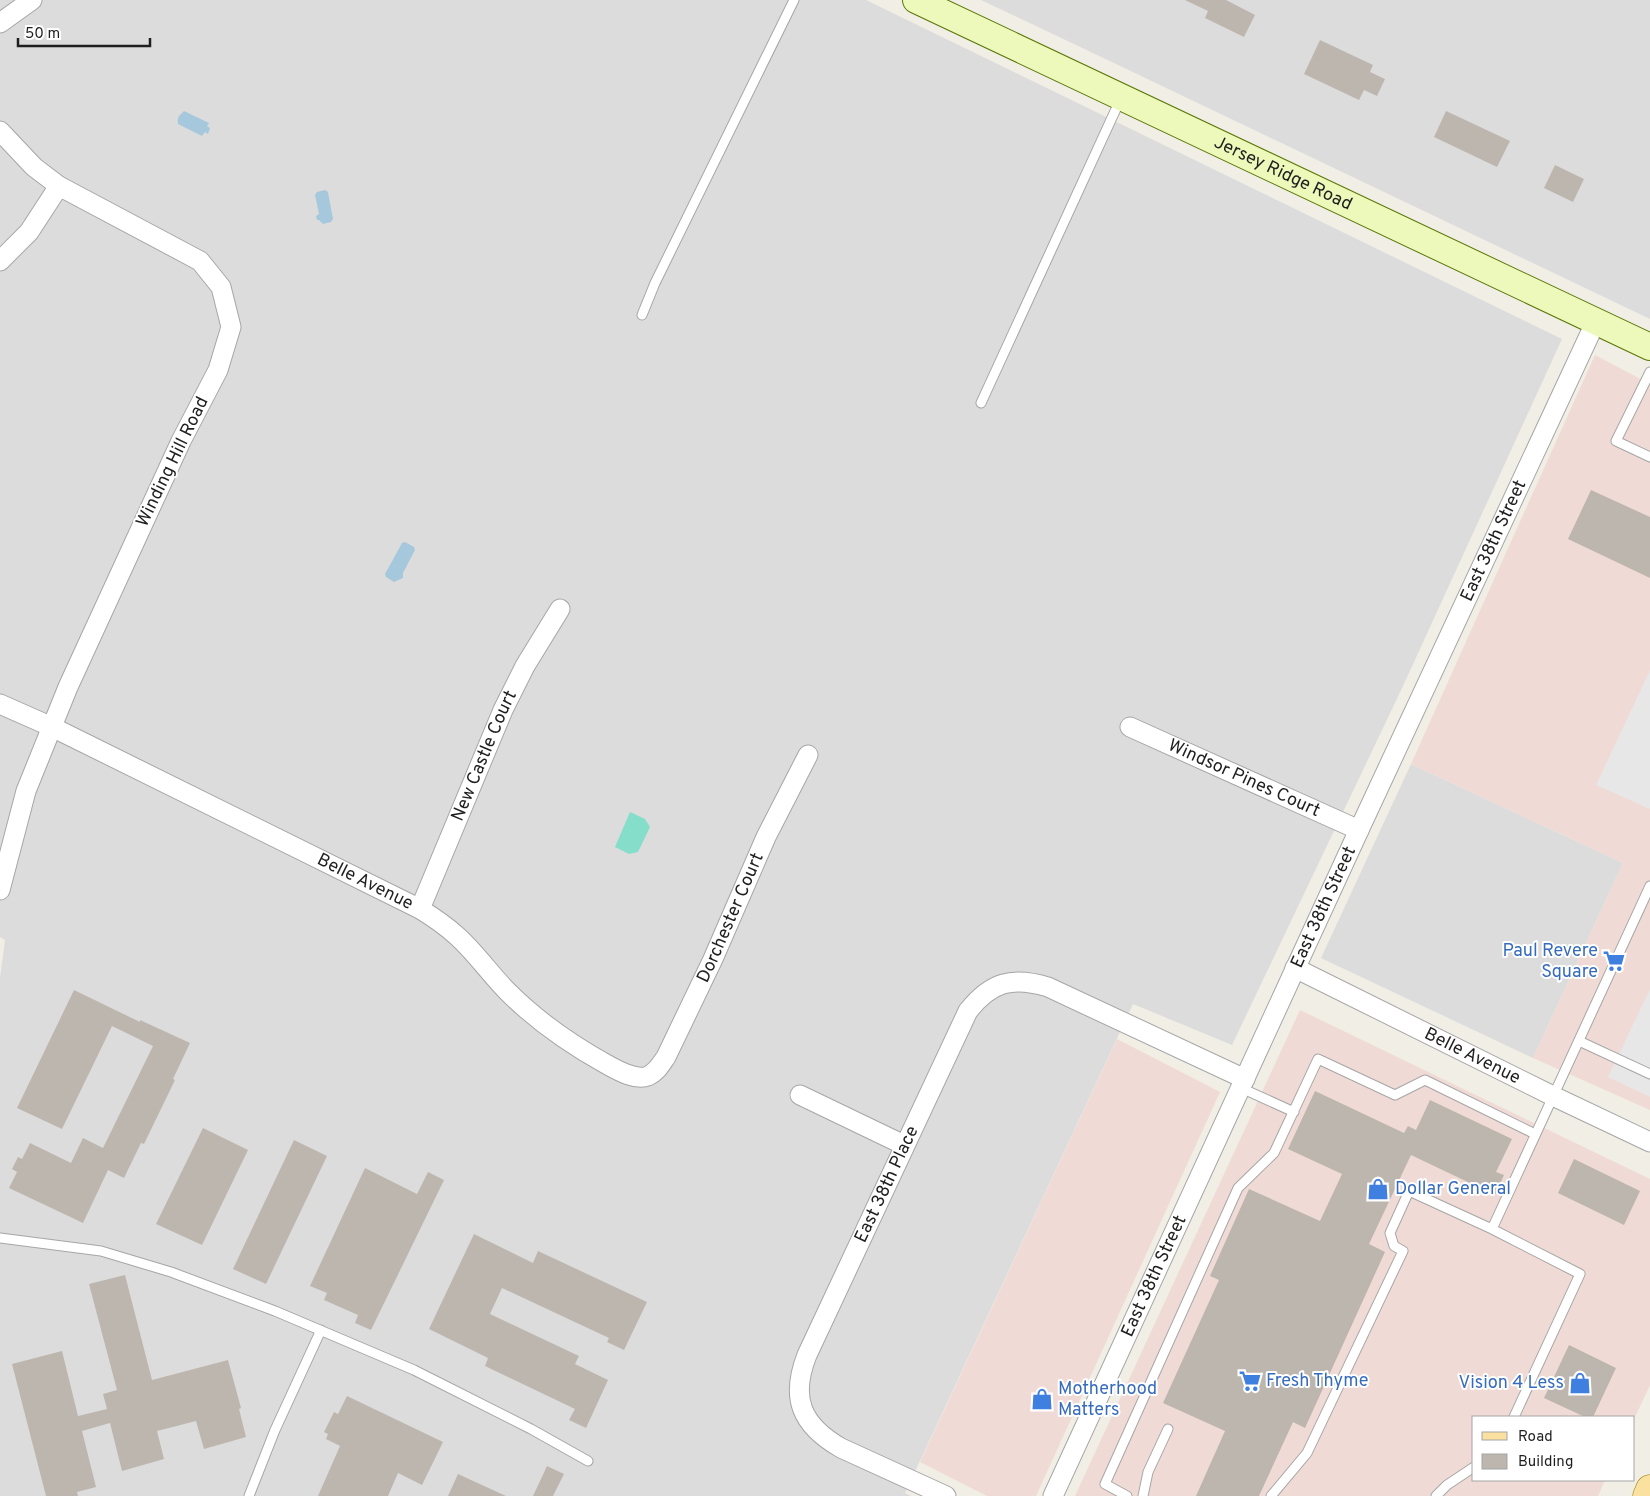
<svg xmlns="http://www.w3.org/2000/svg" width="1650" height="1496" font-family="Overpass,sans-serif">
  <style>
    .residential { fill: #dddcdc }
    .commercial { fill: #f0dad5 }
    .pitch { fill: #84dec9 }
    .parking { fill: #e7e7e7 }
    .water { fill: #a6c8dd }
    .building { fill: #bcb6ae }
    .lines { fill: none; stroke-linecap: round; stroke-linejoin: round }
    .lane-casing { stroke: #a6a6a6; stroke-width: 11 }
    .street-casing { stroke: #a6a6a6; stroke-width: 21 }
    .secondary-casing { stroke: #597606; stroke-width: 28 }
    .primary-casing { stroke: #987d01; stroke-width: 29 }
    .lane { stroke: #fff; stroke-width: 9 }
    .street { stroke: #fff; stroke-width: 19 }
    .secondary { stroke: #ecf9ba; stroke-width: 26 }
    .primary { stroke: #fbe19f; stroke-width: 28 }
    .labels { text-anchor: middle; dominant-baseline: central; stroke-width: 4; stroke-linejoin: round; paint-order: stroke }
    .street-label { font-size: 18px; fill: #1f1f1f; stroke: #fff }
    .shop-label { font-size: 18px; fill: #366cbe; stroke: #fff; text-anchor: start }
  </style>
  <rect width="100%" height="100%" fill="#f0eee5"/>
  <path class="residential" d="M 0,0 L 866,0 L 1562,339 L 1403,686 L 1232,1045 L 1133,1004 L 905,1493 L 911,1496 L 0,1496 L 0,978 L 5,940 L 0,937 Z
    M 981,0 L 1650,0 L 1650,319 L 1116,64 Z
    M 1411,764 L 1623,863 L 1533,1058 L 1321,958 Z"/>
  <path class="commercial" d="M 1595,355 L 1650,384 L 1650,1110 L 1533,1058 L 1623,863 L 1411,764 Z
    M 1300,1010 L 1650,1179 L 1650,1385 L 1634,1419 L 1634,1417 L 1474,1417 L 1474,1480 L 1605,1480 L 1598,1496 L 1075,1496 Z
    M 1117,1039 L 1220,1092 L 1036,1496 L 987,1496 L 920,1462 Z"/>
  <path class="pitch" d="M 630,812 L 645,819 L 650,827 L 638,852 L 629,854 L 615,847 Z"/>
  <path class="parking" d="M 1650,670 L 1650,809 L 1596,785 Z
    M 1650,989 L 1650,1097 L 1608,1077 Z"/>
  <path class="water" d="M 184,111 L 209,123 L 207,126 L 210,128 L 208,134 L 205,132 L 202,136 L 178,124 C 177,117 179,116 184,111 Z
    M 325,190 L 328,192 L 333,219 L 331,222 L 323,224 L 319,220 L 317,220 L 316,216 L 319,214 L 315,195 L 317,192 Z
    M 405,542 L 414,547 L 415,550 L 403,573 L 403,578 L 394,582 L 386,577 L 385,574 L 402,543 Z"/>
  <path class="building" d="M 1185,0 L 1226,0 L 1255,15 L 1244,37 L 1205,18 L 1208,11 Z
    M 1320,40 L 1373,65 L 1370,72 L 1385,79 L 1377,96 L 1364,90 L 1359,100 L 1304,74 Z
    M 1446,111 L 1510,141 L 1497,167 L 1434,137 Z
    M 1555,165 L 1584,179 L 1573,202 L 1544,188 Z
    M 1591,490 L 1650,517 L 1650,578 L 1568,539 Z
    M 74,990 L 140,1022 L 140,1020 L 190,1043 L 173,1079 L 175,1080 L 144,1144 L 141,1143 L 124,1178 L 108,1170 L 83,1223 L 9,1188 L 17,1172 L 12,1169 L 18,1157 L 22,1159 L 30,1143 L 71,1163 L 83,1138 L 103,1148 L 153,1046 L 112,1026 L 62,1129 L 17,1108 Z
    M 1315,1091 L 1404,1133 L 1408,1126 L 1416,1130 L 1430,1100 L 1512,1139 L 1496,1172 L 1504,1175 L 1495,1195 L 1411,1155 L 1369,1244 L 1385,1252 L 1305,1428 L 1293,1422 L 1259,1496 L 1196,1496 L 1225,1431 L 1163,1403 L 1219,1280 L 1210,1276 L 1249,1189 L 1320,1221 L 1342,1174 L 1288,1149 Z
    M 203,1128 L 248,1150 L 202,1245 L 156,1224 Z
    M 294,1140 L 327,1156 L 266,1284 L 233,1269 Z
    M 1574,1159 L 1640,1191 L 1624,1225 L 1558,1193 Z
    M 365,1168 L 417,1194 L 428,1172 L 444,1180 L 371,1330 L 355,1323 L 358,1315 L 324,1300 L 327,1293 L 310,1286 Z
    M 474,1234 L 533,1263 L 538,1251 L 647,1302 L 624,1350 L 607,1342 L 609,1338 L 502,1288 L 490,1314 L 579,1356 L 575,1364 L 608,1380 L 586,1428 L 569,1420 L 575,1409 L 485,1366 L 488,1358 L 429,1329 Z
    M 125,1275 L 152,1380 L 228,1360 L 241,1408 L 239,1409 L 246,1437 L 204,1449 L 196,1421 L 157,1431 L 164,1459 L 122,1471 L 110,1423 L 82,1431 L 96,1487 L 77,1492 L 78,1496 L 46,1496 L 12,1364 L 62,1351 L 78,1416 L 107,1409 L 103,1394 L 117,1390 L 89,1284 Z
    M 1569,1345 L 1616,1368 L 1593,1417 L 1585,1417 L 1544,1398 Z
    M 347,1396 L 443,1442 L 422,1485 L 398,1473 L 388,1496 L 318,1496 L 340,1446 L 326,1439 L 328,1434 L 324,1432 L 334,1412 L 338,1414 Z
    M 547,1466 L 564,1474 L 553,1496 L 533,1496 Z
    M 458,1474 L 506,1496 L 448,1496 Z"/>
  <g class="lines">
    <g class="lane-casing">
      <path id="lane" d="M 642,315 L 655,283 L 794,0
        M 1650,372 L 1616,441 L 1650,457
        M 981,403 L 1121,98
        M 1579,1041 L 1650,1074
        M 1241,1088 L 1294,1112
        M 1492,1229 L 1650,886
        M 0,1238 L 101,1251 L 171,1272 L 275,1311 L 414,1370 L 531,1429 L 588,1461
        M 249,1496 L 275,1430 L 321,1330
        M 1127,1496 L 1105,1484 L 1238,1188 L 1274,1153 L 1318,1059 L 1395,1095 L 1425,1080 L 1535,1134
        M 1143,1496 L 1148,1472 L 1168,1429
        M 1271,1496 L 1307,1453 L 1403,1251 L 1394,1246 L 1390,1233 L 1409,1191 L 1492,1229 L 1580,1274 L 1514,1417
        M 1436,1496 L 1447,1485 L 1474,1467"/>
    </g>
    <g class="street-casing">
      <g id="street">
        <path d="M 0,23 L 32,0"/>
        <path d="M 0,131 L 34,167 L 59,186 L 200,261 L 221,287 L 231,327 L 218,370 L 181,441 L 68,687 L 26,791 L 0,890"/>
        <path d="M 0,261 L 29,232 L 59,186"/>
        <path id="s1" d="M 0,704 L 52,727 L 420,909 C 433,917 445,925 457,936 C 476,953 490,974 508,992 C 537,1021 570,1044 606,1064 C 617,1070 635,1081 648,1076 C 657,1072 661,1064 666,1057 L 713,959 L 766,837 L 808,755"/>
        <path id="s2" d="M 1130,727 L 1359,830"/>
        <path id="s3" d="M 420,909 L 503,710 L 525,666 L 560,609"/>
        <path id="s4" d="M 1295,968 L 1553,1096 L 1650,1142"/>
        <path d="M 800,1095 L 904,1145"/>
        <path id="s5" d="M 946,1496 L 841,1448 C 801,1425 790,1398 807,1355 L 968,1011 C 991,982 1012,976 1048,987 L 1245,1079"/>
        <path id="s6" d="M 1053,1496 L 1359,830 L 1596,321"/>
      </g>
    </g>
    <g class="secondary-casing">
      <g id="secondary">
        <path id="s7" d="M 916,0 L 1650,347"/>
      </g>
    </g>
    <g class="primary-casing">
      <path id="primary" d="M 1647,1496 L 1650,1489"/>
    </g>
    <use href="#lane" class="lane"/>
    <use href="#street" class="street"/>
    <use href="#secondary" class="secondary"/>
    <use href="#primary" class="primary"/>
  </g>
  <defs>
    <g id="supermarket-bare" transform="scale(1.725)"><path d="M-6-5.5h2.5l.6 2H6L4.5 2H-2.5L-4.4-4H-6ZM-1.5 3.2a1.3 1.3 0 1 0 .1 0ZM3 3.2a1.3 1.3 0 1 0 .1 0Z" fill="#3f7fe0" stroke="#fff" stroke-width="2.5" paint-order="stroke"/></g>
    <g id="shop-bare" transform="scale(1.725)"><path d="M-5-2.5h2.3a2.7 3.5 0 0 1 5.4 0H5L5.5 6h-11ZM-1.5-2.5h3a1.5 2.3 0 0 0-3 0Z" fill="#3f7fe0" stroke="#fff" stroke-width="2.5" paint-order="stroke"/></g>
  </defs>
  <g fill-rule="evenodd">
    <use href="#supermarket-bare" x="1614" y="961"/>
    <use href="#shop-bare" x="1378" y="1189"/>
    <use href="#supermarket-bare" x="1250" y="1381"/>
    <use href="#shop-bare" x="1580" y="1383"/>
    <use href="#shop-bare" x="1042" y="1399"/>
  </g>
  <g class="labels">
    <g class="street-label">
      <text stroke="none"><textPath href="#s7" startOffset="406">Jersey Ridge Road</textPath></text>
      <text transform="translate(173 462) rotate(-64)">Winding Hill Road</text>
      <text stroke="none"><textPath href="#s6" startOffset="1052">East 38th Street</textPath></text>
      <text stroke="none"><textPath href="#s3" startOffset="166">New Castle Court</textPath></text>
      <text stroke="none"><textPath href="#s2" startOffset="125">Windsor Pines Court</textPath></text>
      <text stroke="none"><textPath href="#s1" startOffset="406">Belle Avenue</textPath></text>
      <text stroke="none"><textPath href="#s6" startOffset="648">East 38th Street</textPath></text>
      <text stroke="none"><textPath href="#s1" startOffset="936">Dorchester Court</textPath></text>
      <text stroke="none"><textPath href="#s4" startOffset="198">Belle Avenue</textPath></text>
      <text stroke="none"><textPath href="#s5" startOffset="415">East 38th Place</textPath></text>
      <text stroke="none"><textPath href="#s6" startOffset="242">East 38th Street</textPath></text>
    </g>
    <g class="shop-label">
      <text x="1598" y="951" text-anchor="end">Paul Revere<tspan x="1598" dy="21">Square</tspan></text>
      <text x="1395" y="1189">Dollar General</text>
      <text x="1266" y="1381">Fresh Thyme</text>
      <text x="1564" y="1383" text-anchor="end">Vision 4 Less</text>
      <text x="1058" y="1389">Motherhood<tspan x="1058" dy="21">Matters</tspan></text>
    </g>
  </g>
  <rect x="1472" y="1416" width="162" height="65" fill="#ffffff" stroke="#a5a5a5"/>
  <rect x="1482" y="1432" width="25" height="8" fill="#fbe19f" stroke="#a5a5a5"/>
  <text x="1518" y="1441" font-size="15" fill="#1f1f1f">Road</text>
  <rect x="1482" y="1454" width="25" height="15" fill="#bcb6ae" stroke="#a5a5a5"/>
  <text x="1518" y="1466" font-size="15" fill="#1f1f1f">Building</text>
  <path d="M18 38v8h132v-8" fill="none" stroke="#1f1f1f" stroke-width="2.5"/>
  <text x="25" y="38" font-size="15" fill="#1f1f1f" stroke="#ffffff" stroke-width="4" paint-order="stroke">50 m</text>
</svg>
